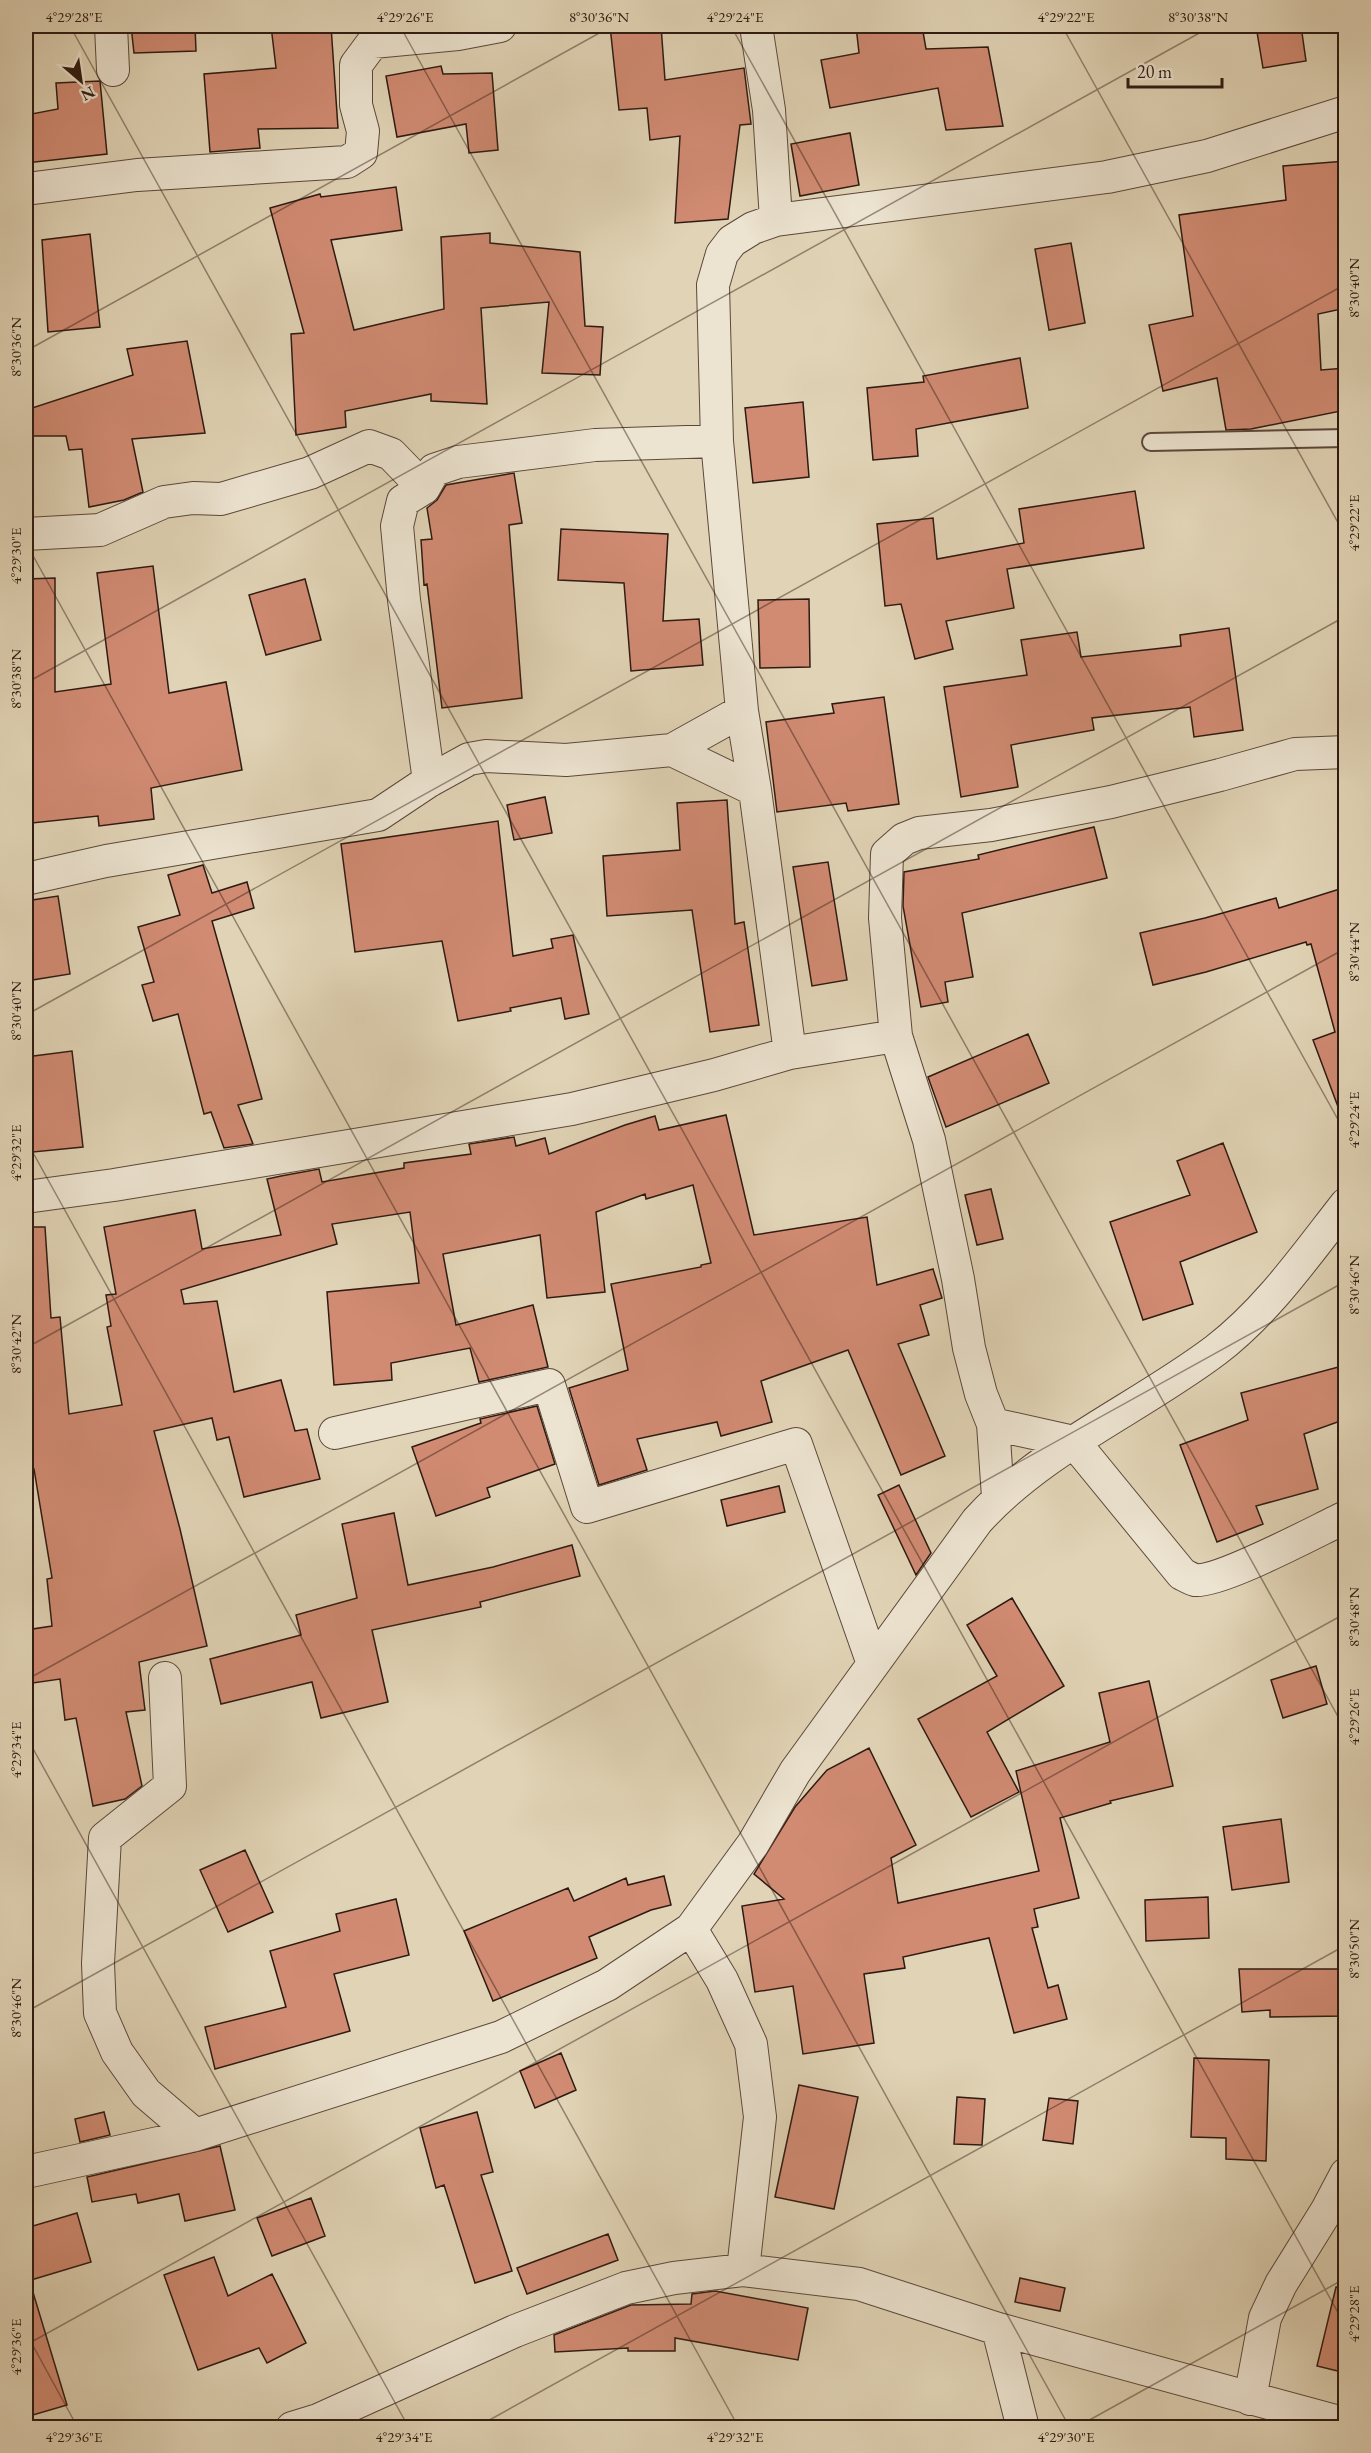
<svg xmlns="http://www.w3.org/2000/svg" width="1371" height="2453" font-family="'EB Garamond',serif">
  <style>
    .building { fill: #d18b73; stroke: #2e1a12; stroke-width: 1.5 }
    .lines { fill: none; stroke-linecap: round; stroke-linejoin: round }
    .service-casing { stroke: #5b483b; stroke-width: 20 }
    .minor-casing { stroke: #5b483b; stroke-width: 34 }
    .service { stroke: #ece3d0; stroke-width: 16 }
    .minor { stroke: #ece3d0; stroke-width: 32 }
    .ticks { fill: none; stroke: #2e1a12; stroke-width: 1.5; stroke-opacity: 0.45 }
    .neatline { fill: none; stroke: #2e1a12; stroke-width: 2 }
    .ticks-label { font-size: 15px; text-anchor: middle; fill: #2e1a12 }
  </style>
  <rect width="100%" height="100%" fill="#e1d4b6"/>
  <filter id="stains"><feTurbulence type="fractalNoise" baseFrequency=".00333" numOctaves="4"/><feColorMatrix values="0 0 0 0 .2 0 0 0 0 .09 0 0 0 0 .02 0 0 0 .5 -.17"/></filter>
  <radialGradient id="worn" r=".72"><stop offset=".6" stop-color="#630" stop-opacity="0"/><stop offset="1" stop-color="#630" stop-opacity=".3"/></radialGradient>
  <path class="building" d="M 131,26 L 195,26 L 196,51 L 134,53 Z
    M 271,26 L 331,26 L 338,128 L 258,129 L 260,148 L 210,152 L 204,74 L 276,68 Z
    M 610,26 L 661,26 L 665,80 L 744,68 L 751,124 L 740,125 L 728,219 L 675,223 L 680,136 L 650,140 L 647,108 L 619,110 Z
    M 856,26 L 922,26 L 926,49 L 988,47 L 1003,126 L 946,130 L 938,88 L 830,108 L 821,60 L 859,53 Z
    M 1256,26 L 1301,26 L 1306,61 L 1263,68 Z
    M 441,66 L 443,74 L 492,73 L 498,150 L 469,153 L 466,124 L 397,137 L 386,76 Z
    M 100,81 L 107,154 L 26,163 L 26,115 L 58,109 L 56,83 Z
    M 850,133 L 859,185 L 800,196 L 791,144 Z
    M 1346,161 L 1346,308 L 1318,314 L 1321,370 L 1346,368 L 1346,410 L 1251,429 L 1226,430 L 1217,378 L 1163,391 L 1149,325 L 1193,316 L 1179,215 L 1286,200 L 1283,166 Z
    M 396,187 L 402,230 L 331,240 L 354,330 L 444,309 L 441,237 L 490,233 L 490,243 L 580,252 L 585,326 L 603,327 L 600,375 L 542,373 L 549,302 L 481,308 L 487,404 L 431,401 L 431,394 L 345,411 L 346,427 L 296,435 L 291,334 L 304,333 L 270,208 L 320,194 L 321,197 Z
    M 90,234 L 100,327 L 48,332 L 42,240 Z
    M 1071,243 L 1085,323 L 1049,330 L 1035,249 Z
    M 187,341 L 205,433 L 132,439 L 143,492 L 124,500 L 89,507 L 82,449 L 69,450 L 66,436 L 26,436 L 26,410 L 133,375 L 127,349 Z
    M 1020,358 L 1028,408 L 916,429 L 918,456 L 873,460 L 867,388 L 924,382 L 923,376 Z
    M 803,402 L 809,477 L 753,483 L 745,408 Z
    M 514,473 L 522,523 L 509,525 L 522,698 L 442,708 L 427,584 L 424,585 L 421,540 L 432,539 L 427,508 L 437,500 L 446,485 Z
    M 1135,491 L 1144,548 L 1007,569 L 1014,608 L 946,621 L 953,649 L 915,659 L 901,604 L 885,606 L 877,524 L 933,518 L 937,559 L 1024,543 L 1019,509 Z
    M 561,529 L 668,534 L 663,621 L 699,619 L 703,665 L 631,671 L 624,583 L 558,580 Z
    M 153,566 L 169,693 L 226,682 L 242,770 L 151,788 L 154,819 L 99,826 L 98,816 L 32,823 L 26,765 L 26,579 L 55,578 L 55,692 L 111,684 L 97,573 Z
    M 305,579 L 321,640 L 266,655 L 249,595 Z
    M 809,599 L 810,667 L 760,668 L 758,600 Z
    M 1229,628 L 1243,730 L 1194,737 L 1190,707 L 1092,718 L 1094,730 L 1011,745 L 1018,787 L 961,797 L 944,687 L 1027,675 L 1021,640 L 1077,632 L 1081,657 L 1181,646 L 1180,635 Z
    M 884,697 L 899,804 L 848,811 L 846,803 L 777,812 L 766,722 L 834,713 L 832,704 Z
    M 545,797 L 552,833 L 514,840 L 507,805 Z
    M 727,800 L 735,924 L 744,922 L 759,1025 L 710,1032 L 692,910 L 607,916 L 603,856 L 680,850 L 677,803 Z
    M 498,821 L 513,956 L 553,948 L 551,939 L 573,935 L 589,1014 L 565,1019 L 561,998 L 510,1008 L 511,1011 L 458,1021 L 442,941 L 355,952 L 341,844 Z
    M 1094,827 L 1107,878 L 962,913 L 973,977 L 945,982 L 948,1002 L 921,1007 L 903,906 L 904,872 L 979,859 L 978,855 Z
    M 828,862 L 847,980 L 812,986 L 793,867 Z
    M 203,865 L 212,893 L 247,882 L 254,908 L 212,921 L 262,1099 L 238,1105 L 253,1144 L 224,1148 L 211,1112 L 204,1114 L 178,1014 L 153,1021 L 142,985 L 154,982 L 138,927 L 180,915 L 168,875 Z
    M 1346,887 L 1346,1119 L 1343,1120 L 1313,1040 L 1335,1032 L 1311,944 L 1307,945 L 1306,942 L 1206,972 L 1153,985 L 1140,933 L 1205,918 L 1276,898 L 1279,908 Z
    M 58,896 L 70,974 L 26,981 L 26,901 Z
    M 1028,1034 L 1049,1083 L 946,1127 L 928,1077 Z
    M 72,1051 L 83,1147 L 33,1152 L 26,1084 L 26,1057 Z
    M 726,1115 L 754,1235 L 867,1217 L 877,1285 L 933,1269 L 942,1298 L 920,1305 L 929,1335 L 898,1344 L 945,1456 L 901,1475 L 848,1350 L 761,1381 L 772,1422 L 721,1436 L 717,1422 L 637,1439 L 647,1470 L 599,1485 L 569,1388 L 628,1370 L 611,1284 L 701,1267 L 701,1265 L 711,1263 L 693,1185 L 646,1199 L 645,1194 L 596,1212 L 605,1292 L 547,1298 L 540,1235 L 443,1254 L 456,1325 L 533,1305 L 548,1367 L 479,1382 L 470,1348 L 391,1363 L 392,1380 L 334,1385 L 327,1292 L 419,1283 L 410,1212 L 332,1224 L 337,1244 L 181,1290 L 184,1304 L 217,1301 L 234,1392 L 281,1380 L 295,1431 L 307,1429 L 320,1479 L 244,1497 L 229,1437 L 217,1440 L 212,1418 L 154,1431 L 180,1529 L 207,1646 L 139,1662 L 145,1710 L 126,1712 L 142,1786 L 125,1799 L 93,1806 L 76,1718 L 65,1720 L 60,1679 L 26,1684 L 26,1630 L 52,1626 L 47,1579 L 52,1578 L 34,1469 L 26,1470 L 26,1227 L 45,1227 L 51,1318 L 60,1317 L 69,1414 L 122,1405 L 107,1327 L 111,1326 L 106,1295 L 116,1294 L 104,1227 L 195,1210 L 202,1249 L 281,1235 L 267,1179 L 281,1176 L 319,1169 L 322,1182 L 404,1168 L 404,1163 L 471,1154 L 469,1144 L 514,1137 L 516,1146 L 545,1138 L 549,1154 L 625,1125 L 655,1116 L 659,1130 Z
    M 1223,1143 L 1257,1232 L 1180,1262 L 1193,1304 L 1143,1320 L 1110,1222 L 1190,1195 L 1177,1161 Z
    M 991,1189 L 1003,1239 L 977,1245 L 965,1195 Z
    M 1346,1365 L 1346,1419 L 1304,1434 L 1318,1489 L 1256,1506 L 1263,1524 L 1217,1542 L 1180,1445 L 1248,1420 L 1241,1393 Z
    M 537,1406 L 555,1464 L 487,1488 L 490,1497 L 436,1516 L 412,1447 L 481,1423 L 480,1419 Z
    M 899,1485 L 931,1553 L 916,1575 L 878,1495 Z
    M 779,1486 L 785,1512 L 727,1526 L 721,1500 Z
    M 394,1513 L 408,1585 L 493,1567 L 572,1545 L 580,1576 L 480,1602 L 481,1607 L 372,1630 L 388,1702 L 321,1718 L 312,1682 L 221,1704 L 210,1659 L 301,1635 L 296,1615 L 357,1598 L 342,1524 Z
    M 1012,1598 L 1064,1686 L 987,1732 L 1019,1792 L 971,1817 L 918,1719 L 997,1676 L 967,1625 Z
    M 1316,1666 L 1327,1704 L 1283,1718 L 1271,1680 Z
    M 1149,1681 L 1173,1786 L 1110,1801 L 1111,1803 L 1060,1818 L 1079,1898 L 1034,1909 L 1038,1927 L 1032,1928 L 1048,1988 L 1058,1985 L 1067,2019 L 1014,2033 L 989,1938 L 903,1957 L 905,1968 L 864,1974 L 874,2043 L 803,2054 L 793,1986 L 755,1992 L 742,1906 L 784,1899 L 754,1874 L 795,1807 L 827,1770 L 869,1748 L 916,1845 L 891,1858 L 898,1903 L 1039,1871 L 1016,1771 L 1110,1742 L 1099,1693 Z
    M 1281,1819 L 1289,1882 L 1232,1890 L 1223,1827 Z
    M 245,1850 L 273,1912 L 228,1932 L 200,1870 Z
    M 664,1876 L 671,1905 L 651,1910 L 589,1937 L 597,1958 L 493,2001 L 464,1931 L 568,1888 L 574,1901 L 626,1878 L 628,1885 Z
    M 1208,1897 L 1209,1938 L 1146,1941 L 1145,1900 Z
    M 396,1899 L 409,1955 L 334,1974 L 350,2031 L 215,2069 L 205,2027 L 286,2007 L 270,1951 L 340,1931 L 336,1914 Z
    M 1239,1969 L 1346,1969 L 1346,2016 L 1270,2017 L 1270,2010 L 1242,2012 Z
    M 561,2053 L 576,2090 L 535,2108 L 520,2071 Z
    M 1194,2058 L 1269,2060 L 1266,2161 L 1226,2159 L 1226,2138 L 1191,2137 Z
    M 799,2085 L 858,2097 L 834,2209 L 775,2197 Z
    M 957,2097 L 985,2099 L 982,2145 L 954,2144 Z
    M 1049,2098 L 1078,2101 L 1073,2144 L 1043,2140 Z
    M 104,2112 L 110,2135 L 80,2142 L 75,2119 Z
    M 477,2112 L 493,2172 L 481,2175 L 512,2271 L 475,2283 L 444,2185 L 436,2188 L 420,2128 Z
    M 220,2146 L 235,2210 L 185,2221 L 179,2194 L 138,2203 L 136,2194 L 92,2202 L 87,2177 Z
    M 311,2198 L 325,2236 L 272,2256 L 257,2218 Z
    M 77,2213 L 91,2262 L 31,2280 L 26,2262 L 26,2228 Z
    M 608,2234 L 618,2260 L 527,2294 L 517,2268 Z
    M 214,2257 L 228,2296 L 272,2274 L 306,2343 L 267,2363 L 259,2348 L 198,2370 L 164,2275 Z
    M 1020,2278 L 1065,2288 L 1060,2311 L 1015,2302 Z
    M 1336,2287 L 1346,2288 L 1346,2373 L 1317,2366 Z
    M 32,2289 L 67,2405 L 26,2417 L 26,2290 Z
    M 715,2291 L 808,2308 L 798,2360 L 675,2338 L 675,2351 L 628,2351 L 628,2348 L 555,2352 L 554,2335 L 631,2305 L 691,2304 L 692,2294 Z"/>
  <g class="lines">
    <g class="service-casing">
      <path id="service" d="M 1151,442 L 1346,438"/>
    </g>
    <g class="minor-casing">
      <path id="minor" d="M 111,26 L 113,70
        M 756,26 L 769,110 L 776,220
        M 26,189 L 137,175 L 347,162 L 361,153 L 363,131 L 356,105 L 356,65 L 373,42 L 458,34 L 500,26
        M 26,534 L 100,530 L 164,502 L 193,498 L 221,499 L 310,473 L 369,446 L 391,454 L 424,488
        M 672,750 L 755,790
        M 429,781 L 404,600 L 397,526 L 403,501 L 424,488 L 434,470 L 458,462 L 595,445 L 717,441
        M 26,879 L 106,861 L 378,815 L 429,781 L 469,759 L 486,756 L 566,760 L 672,750 L 742,711
        M 790,1053 L 755,790 L 742,711 L 717,441 L 713,285 L 722,254 L 732,241 L 753,228 L 776,220 L 1107,177 L 1207,156 L 1346,112
        M 26,1197 L 114,1185 L 572,1109 L 714,1075 L 790,1053 L 896,1036
        M 993,1424 L 1074,1442 L 1182,1574 C 1186,1576 1191,1579 1195,1580 C 1220,1583 1318,1530 1346,1517
        M 335,1433 L 549,1385 L 587,1507 L 796,1444 L 873,1664
        M 998,1497 L 993,1424 L 981,1394 L 969,1348 L 958,1279 L 929,1140 L 896,1036 L 885,918 L 887,854 L 904,839 L 919,833 L 991,825 L 1111,802 L 1220,775 L 1295,754 L 1346,752
        M 165,1678 L 170,1786 L 105,1838 L 98,1963 L 100,2013 L 117,2052 L 146,2093 L 195,2135
        M 691,1929 L 722,1980 L 751,2044 L 760,2117 L 743,2270
        M 26,2172 L 195,2135 L 501,2037 L 607,1985 L 691,1929 L 753,1844 L 795,1772 L 977,1521 C 1043,1448 1138,1409 1216,1350 C 1268,1310 1306,1255 1346,1204
        M 998,2329 L 1023,2428
        M 1250,2399 L 1265,2318 L 1281,2284 L 1327,2210 L 1346,2174
        M 292,2428 L 318,2420 L 515,2331 L 626,2288 L 674,2278 L 743,2270 L 859,2284 L 998,2329 L 1346,2424"/>
    </g>
    <use href="#service" class="service"/>
    <use href="#minor" class="minor"/>
  </g>
  <path class="ticks" d="M 70,26 L 1346,2327M 400,26 L 1346,1731M 731,26 L 1346,1134M 1062,26 L 1346,537M 26,351 L 612,26M 26,543 L 1070,2428M 26,683 L 1212,26M 26,1015 L 1346,284M 26,1140 L 739,2428M 26,1348 L 1346,616M 26,1680 L 1346,948M 26,1736 L 409,2428M 26,2012 L 1346,1281M 26,2333 L 78,2428M 26,2345 L 1346,1613M 475,2428 L 1346,1945M 1075,2428 L 1346,2278"/>
  <rect width="1371" height="2453" fill="none" stroke="#e1d4b6" stroke-width="66"/>
  <g transform="translate(81 81) rotate(151)" stroke="#ece3d0" stroke-width="4.5" paint-order="stroke">
  <path d="M0-4.5L10 22L0 15L-10 22Z" fill="#2e1a12"/>
  <text y="-9" font-size="16" font-weight="bold" text-anchor="middle" fill="#2e1a12">N</text>
  </g>
  <path d="M1128 78v9h94v-9" fill="none" stroke="#2e1a12" stroke-width="3"/>
  <text x="1137" y="78" font-size="18" fill="#2e1a12" stroke="#ece3d0" stroke-width="4.5" paint-order="stroke">20 m</text>
  <rect x="33" y="33" width="1305" height="2387" class="neatline"/>
  <g class="ticks-label">
    <text x="74" y="22">4°29'28"E</text>
    <text x="405" y="22">4°29'26"E</text>
    <text x="599" y="22">8°30'36"N</text>
    <text x="735" y="22">4°29'24"E</text>
    <text x="1066" y="22">4°29'22"E</text>
    <text x="1198" y="22">8°30'38"N</text>
    <text transform="translate(1354 288) rotate(-90)" y="5">8°30'40"N</text>
    <text transform="translate(16 347) rotate(-90)" y="5">8°30'36"N</text>
    <text transform="translate(1354 523) rotate(-90)" y="5">4°29'22"E</text>
    <text transform="translate(16 556) rotate(-90)" y="5">4°29'30"E</text>
    <text transform="translate(16 679) rotate(-90)" y="5">8°30'38"N</text>
    <text transform="translate(1354 952) rotate(-90)" y="5">8°30'44"N</text>
    <text transform="translate(16 1011) rotate(-90)" y="5">8°30'40"N</text>
    <text transform="translate(1354 1120) rotate(-90)" y="5">4°29'24"E</text>
    <text transform="translate(16 1153) rotate(-90)" y="5">4°29'32"E</text>
    <text transform="translate(1354 1285) rotate(-90)" y="5">8°30'46"N</text>
    <text transform="translate(16 1344) rotate(-90)" y="5">8°30'42"N</text>
    <text transform="translate(1354 1617) rotate(-90)" y="5">8°30'48"N</text>
    <text transform="translate(1354 1717) rotate(-90)" y="5">4°29'26"E</text>
    <text transform="translate(16 1750) rotate(-90)" y="5">4°29'34"E</text>
    <text transform="translate(1354 1949) rotate(-90)" y="5">8°30'50"N</text>
    <text transform="translate(16 2008) rotate(-90)" y="5">8°30'46"N</text>
    <text transform="translate(1354 2314) rotate(-90)" y="5">4°29'28"E</text>
    <text transform="translate(16 2347) rotate(-90)" y="5">4°29'36"E</text>
    <text x="74" y="2442">4°29'36"E</text>
    <text x="404" y="2442">4°29'34"E</text>
    <text x="735" y="2442">4°29'32"E</text>
    <text x="1066" y="2442">4°29'30"E</text>
  </g>
  <rect width="100%" height="100%" filter="url(#stains)"/>
  <rect width="100%" height="100%" fill="url(#worn)"/>
</svg>
